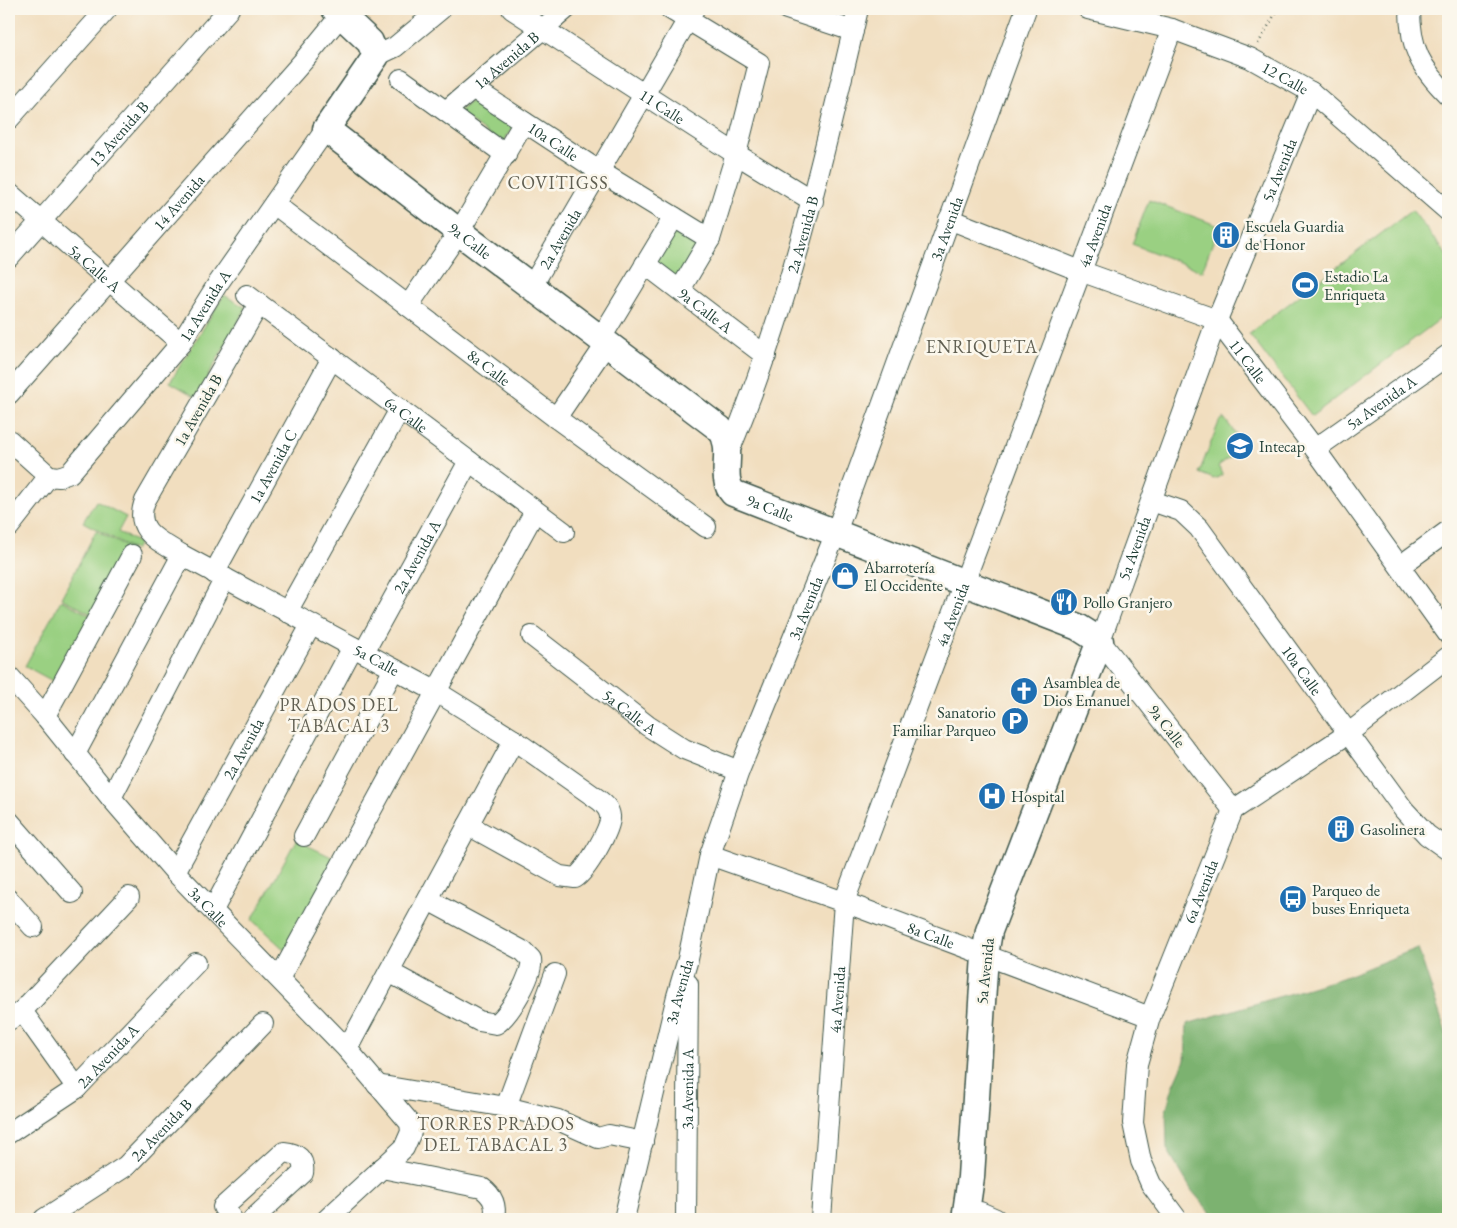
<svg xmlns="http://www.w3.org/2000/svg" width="1457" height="1228" font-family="'EB Garamond',serif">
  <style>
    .green { fill: #9ad082; stroke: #5c865b }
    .forest { fill: #7bb270; stroke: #4d7852 }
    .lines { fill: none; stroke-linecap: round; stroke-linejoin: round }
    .minor-casing { stroke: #3e5549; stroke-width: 22 }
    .major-casing { stroke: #3e5549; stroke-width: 29 }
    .path { stroke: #3e5549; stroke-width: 2.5; stroke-dasharray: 1 4; stroke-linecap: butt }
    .minor { stroke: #fff; stroke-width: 20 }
    .major { stroke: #fff; stroke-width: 26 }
    .labels { text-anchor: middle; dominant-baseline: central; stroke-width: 5; stroke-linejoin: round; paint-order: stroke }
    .street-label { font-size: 16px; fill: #1f3d34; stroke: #fbf7ec }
    .poi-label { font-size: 16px; fill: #1f3d34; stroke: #fbf7ec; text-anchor: start }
    .neighbourhood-label { font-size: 18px; letter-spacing: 1px; fill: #605f52; stroke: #fbf7ec }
  </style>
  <rect width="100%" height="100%" fill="#fbf7ec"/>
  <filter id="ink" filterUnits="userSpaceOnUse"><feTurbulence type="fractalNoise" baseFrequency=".02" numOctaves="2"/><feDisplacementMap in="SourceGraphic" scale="10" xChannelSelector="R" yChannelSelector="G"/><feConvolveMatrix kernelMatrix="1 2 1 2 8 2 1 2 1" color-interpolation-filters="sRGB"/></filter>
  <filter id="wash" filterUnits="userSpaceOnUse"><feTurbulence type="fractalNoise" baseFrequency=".0096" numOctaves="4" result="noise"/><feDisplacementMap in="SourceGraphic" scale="20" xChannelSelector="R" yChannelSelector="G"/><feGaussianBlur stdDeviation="1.12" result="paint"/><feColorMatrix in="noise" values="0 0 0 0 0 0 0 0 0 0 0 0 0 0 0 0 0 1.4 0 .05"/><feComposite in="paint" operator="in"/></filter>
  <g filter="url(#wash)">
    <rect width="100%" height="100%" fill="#f1debf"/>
    <path class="green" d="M 474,99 L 513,126 L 502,145 L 458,112 Z
      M 1149,200 L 1219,226 L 1202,271 L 1132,244 Z
      M 1412,210 L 1448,257 L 1448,313 L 1312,416 L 1249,334 Z
      M 676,226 L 701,242 L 677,278 L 653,262 Z
      M 224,295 L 246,308 L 196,397 L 170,382 Z
      M 1224,418 L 1245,446 L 1218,466 L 1223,475 L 1214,479 L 1199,473 L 1219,422 Z
      M 96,501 L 126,517 L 118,532 L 139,543 L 135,550 L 83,522 Z
      M 96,531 L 131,549 L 95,616 L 61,598 Z
      M 61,600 L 95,618 L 60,685 L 25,666 Z
      M 296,840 L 340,861 L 287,952 L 252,920 Z"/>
    <path class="forest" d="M 1418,948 L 1448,1039 L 1448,1219 L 1216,1219 L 1192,1191 L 1167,1149 L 1166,1110 L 1173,1087 L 1185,1060 L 1187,1024 L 1342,978 Z"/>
  </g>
  <g filter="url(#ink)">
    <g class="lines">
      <g class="minor-casing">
        <g id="minor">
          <path id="s1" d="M 512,9 L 736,154 L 813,201"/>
          <path d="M 670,9 L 759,63 L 736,154 L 710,239 L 680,290"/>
          <path d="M 787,9 L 853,31"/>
          <path id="s2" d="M 1088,9 L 1172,29 L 1250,58 L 1311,92 L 1448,211"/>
          <path d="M 1410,9 C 1410,49 1421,68 1448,95"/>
          <path d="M 376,56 L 395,47 L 441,9"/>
          <path d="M 401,79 L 506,155"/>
          <path id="s3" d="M 474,89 L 599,171 L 710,239"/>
          <path id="s4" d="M 446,111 L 566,9"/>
          <path d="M 9,119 L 107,9"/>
          <path id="s5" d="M 9,193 L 181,343"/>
          <path id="s6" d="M 274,204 L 556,418 L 706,527"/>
          <path id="s7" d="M 949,219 L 1083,272 L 1217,320 L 1315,449 L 1448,634"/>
          <path id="s8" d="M 9,257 L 229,9"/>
          <path id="s9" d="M 645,264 L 766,356"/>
          <path id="s10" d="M 532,286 L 694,9"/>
          <path id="s11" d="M 247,295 L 564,532"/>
          <path id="s12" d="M 259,304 L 145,501 C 133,532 160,541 182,555 L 437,692 L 514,740 L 599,800 C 604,804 609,808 610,816 C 612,828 586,871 575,878 L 560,876 L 468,825"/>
          <path d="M 408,306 L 459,232 L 524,122"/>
          <path d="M 601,338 L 674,217"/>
          <path id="s13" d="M 9,394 L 305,59 L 346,9"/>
          <path d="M 556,418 L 607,343"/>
          <path d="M 9,440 L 49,476"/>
          <path id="s14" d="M 1315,449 L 1448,355"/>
          <path id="s15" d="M 728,454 C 788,311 823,160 858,9"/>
          <path id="s16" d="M 1152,501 L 1181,511 L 1199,528 L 1404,810 L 1427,835 L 1448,850"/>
          <path id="s17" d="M 9,527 L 49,476 L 59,477 L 70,473 L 181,343 L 217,285 L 326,129"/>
          <path d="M 1400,566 L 1448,531"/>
          <path id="s18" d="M 214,573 L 332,358"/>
          <path d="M 287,612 L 400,409"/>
          <path id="s19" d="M 532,636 L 648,726 L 684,749 L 739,771"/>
          <path id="s20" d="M 364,652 L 469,461"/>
          <path id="s21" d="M 9,676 L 45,716 L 111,798 L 175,872 L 347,1049 L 410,1123 L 411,1132 L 404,1148 L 327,1219"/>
          <path d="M 45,716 L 132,555"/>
          <path d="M 75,754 L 182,555"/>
          <path d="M 111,798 L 225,578"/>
          <path id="s22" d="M 1233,810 L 1100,641 L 1217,320 L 1311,92"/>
          <path d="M 9,821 L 72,893"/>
          <path d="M 304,836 L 394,669"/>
          <path id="s23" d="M 710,855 L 844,902 L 1150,1017"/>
          <path id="s24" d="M 175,872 L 311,625"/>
          <path d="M 9,900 L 33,927"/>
          <path d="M 213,910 L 353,647"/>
          <path d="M 389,972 L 479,1021 L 496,1024 C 509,1016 534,974 531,959 L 523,951 L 428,900"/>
          <path d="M 280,977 L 535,511"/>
          <path d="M 22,1011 L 77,1088"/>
          <path d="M 9,1020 L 22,1011 L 129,897"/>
          <path d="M 347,1049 L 514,740"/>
          <path d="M 377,1085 L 506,1107 L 558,1120 L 598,1138 L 609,1135 L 643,1142"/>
          <path d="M 506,1107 L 555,974"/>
          <path id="s25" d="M 9,1133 L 77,1088 L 196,963"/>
          <path d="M 382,1168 L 482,1188 C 493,1196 497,1205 494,1219"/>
          <path d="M 966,1212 L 980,1212 L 996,1219"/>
          <path id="s26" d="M 44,1219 L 126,1166 L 263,1024"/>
          <path d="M 232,1219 L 223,1207 L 284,1152 C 297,1153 305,1159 303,1173 L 253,1219"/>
          <path id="s27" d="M 624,1219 L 677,996 L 688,959 L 710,855 L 739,771 L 835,535 L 1026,9"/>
          <path id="s28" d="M 686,1219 L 688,984"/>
          <path id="s29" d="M 821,1219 L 844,902 L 1172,29"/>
          <path id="s30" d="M 1177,1219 L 1151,1184 L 1141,1161 L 1133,1123 L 1137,1064 L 1150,1017 L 1233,810 L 1349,733 L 1448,657"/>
        </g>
      </g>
      <g class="major-casing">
        <g id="major">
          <path id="s31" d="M 335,9 L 370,42 L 376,56 L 326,129 L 459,232 L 720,429 C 736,448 718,476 733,493 L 1078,627 L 1100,641 L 989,931 L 985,955 L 971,1177 L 965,1219"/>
        </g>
      </g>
      <path class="path" d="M 1258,44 L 1278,9"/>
      <use href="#minor" class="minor"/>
      <use href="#major" class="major"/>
    </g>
  </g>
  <defs>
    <g id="building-disc" transform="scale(1.4375)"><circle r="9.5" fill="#1f6fb2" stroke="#fbf7ec"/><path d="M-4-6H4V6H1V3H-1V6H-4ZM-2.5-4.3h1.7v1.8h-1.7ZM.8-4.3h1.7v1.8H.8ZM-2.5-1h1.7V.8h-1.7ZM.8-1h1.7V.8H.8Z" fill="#fff"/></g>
    <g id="stadium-disc" transform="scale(1.4375)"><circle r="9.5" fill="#1f6fb2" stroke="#fbf7ec"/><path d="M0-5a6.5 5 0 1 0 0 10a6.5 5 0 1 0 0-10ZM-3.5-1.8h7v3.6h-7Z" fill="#fff"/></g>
    <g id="university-disc" transform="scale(1.4375)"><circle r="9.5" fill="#1f6fb2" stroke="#fbf7ec"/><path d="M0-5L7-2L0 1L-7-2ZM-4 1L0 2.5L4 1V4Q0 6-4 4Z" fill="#fff"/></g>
    <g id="shop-disc" transform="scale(1.4375)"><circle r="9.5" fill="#1f6fb2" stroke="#fbf7ec"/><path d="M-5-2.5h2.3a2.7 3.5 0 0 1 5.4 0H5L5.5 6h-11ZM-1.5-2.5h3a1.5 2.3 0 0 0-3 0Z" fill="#fff"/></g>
    <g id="restaurant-disc" transform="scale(1.4375)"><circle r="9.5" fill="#1f6fb2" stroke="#fbf7ec"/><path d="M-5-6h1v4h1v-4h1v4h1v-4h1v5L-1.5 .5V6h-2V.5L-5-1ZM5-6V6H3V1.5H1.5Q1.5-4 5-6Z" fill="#fff"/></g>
    <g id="church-disc" transform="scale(1.4375)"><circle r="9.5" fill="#1f6fb2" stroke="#fbf7ec"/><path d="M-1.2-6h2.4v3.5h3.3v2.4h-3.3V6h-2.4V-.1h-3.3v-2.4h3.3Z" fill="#fff"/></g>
    <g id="parking-disc" transform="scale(1.4375)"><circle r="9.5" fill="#1f6fb2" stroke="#fbf7ec"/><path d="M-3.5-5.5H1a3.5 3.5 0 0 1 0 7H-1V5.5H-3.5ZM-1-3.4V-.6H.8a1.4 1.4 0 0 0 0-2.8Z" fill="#fff"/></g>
    <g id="hospital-disc" transform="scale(1.4375)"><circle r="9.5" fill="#1f6fb2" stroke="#fbf7ec"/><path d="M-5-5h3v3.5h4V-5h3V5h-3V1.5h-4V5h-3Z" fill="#fff"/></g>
    <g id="bus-disc" transform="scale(1.4375)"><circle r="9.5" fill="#1f6fb2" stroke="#fbf7ec"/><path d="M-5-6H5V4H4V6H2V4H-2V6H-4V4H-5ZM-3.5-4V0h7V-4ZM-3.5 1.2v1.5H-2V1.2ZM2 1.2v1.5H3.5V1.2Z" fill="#fff"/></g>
  </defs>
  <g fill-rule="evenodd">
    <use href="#building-disc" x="1226" y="235"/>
    <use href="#stadium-disc" x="1305" y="285"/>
    <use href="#university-disc" x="1240" y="446"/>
    <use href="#shop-disc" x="845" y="576"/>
    <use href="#restaurant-disc" x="1064" y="602"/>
    <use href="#church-disc" x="1024" y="691"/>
    <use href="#parking-disc" x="1015" y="721"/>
    <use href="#hospital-disc" x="992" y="796"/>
    <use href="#building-disc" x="1341" y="829"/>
    <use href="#bus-disc" x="1293" y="899"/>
  </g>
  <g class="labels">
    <g class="street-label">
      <text stroke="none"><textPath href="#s4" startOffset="79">1a Avenida B</textPath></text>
      <text stroke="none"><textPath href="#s2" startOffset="210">12 Calle</textPath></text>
      <text stroke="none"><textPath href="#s1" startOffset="179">11 Calle</textPath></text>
      <text stroke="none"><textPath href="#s8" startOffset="165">13 Avenida B</textPath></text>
      <text stroke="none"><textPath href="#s3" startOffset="95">10a Calle</textPath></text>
      <text stroke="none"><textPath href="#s22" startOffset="719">5a Avenida</textPath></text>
      <text stroke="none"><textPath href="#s13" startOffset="256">14 Avenida</textPath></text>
      <text stroke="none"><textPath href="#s27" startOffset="1044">3a Avenida</textPath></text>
      <text stroke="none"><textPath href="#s15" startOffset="232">2a Avenida B</textPath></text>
      <text stroke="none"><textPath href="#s29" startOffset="1030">4a Avenida</textPath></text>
      <text stroke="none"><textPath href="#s10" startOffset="55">2a Avenida</textPath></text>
      <text stroke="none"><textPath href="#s31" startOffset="334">9a Calle</textPath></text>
      <text stroke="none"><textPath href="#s5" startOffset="114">5a Calle A</textPath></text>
      <text stroke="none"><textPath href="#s17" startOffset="302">1a Avenida A</textPath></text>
      <text stroke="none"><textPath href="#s9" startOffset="76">9a Calle A</textPath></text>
      <text stroke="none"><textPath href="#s7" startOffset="338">11 Calle</textPath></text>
      <text stroke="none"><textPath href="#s6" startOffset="270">8a Calle</textPath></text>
      <text stroke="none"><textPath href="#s14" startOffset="81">5a Avenida A</textPath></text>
      <text transform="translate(198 410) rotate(-60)">1a Avenida B</text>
      <text stroke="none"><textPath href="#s11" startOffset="199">6a Calle</textPath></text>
      <text stroke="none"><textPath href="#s18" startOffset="122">1a Avenida C</textPath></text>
      <text stroke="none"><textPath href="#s31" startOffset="754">9a Calle</textPath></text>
      <text stroke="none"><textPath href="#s22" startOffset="314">5a Avenida</textPath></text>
      <text stroke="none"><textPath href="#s20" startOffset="109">2a Avenida A</textPath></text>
      <text stroke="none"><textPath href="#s27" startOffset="639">3a Avenida</textPath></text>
      <text stroke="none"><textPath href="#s29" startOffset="625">4a Avenida</textPath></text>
      <text stroke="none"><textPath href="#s12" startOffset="522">5a Calle</textPath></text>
      <text stroke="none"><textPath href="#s16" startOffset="231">10a Calle</textPath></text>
      <text stroke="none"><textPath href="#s19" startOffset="124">5a Calle A</textPath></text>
      <text transform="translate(1167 726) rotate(52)">9a Calle</text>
      <text stroke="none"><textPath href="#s24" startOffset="141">2a Avenida</textPath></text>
      <text stroke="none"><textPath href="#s30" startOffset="351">6a Avenida</textPath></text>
      <text stroke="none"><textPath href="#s21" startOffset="305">3a Calle</textPath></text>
      <text stroke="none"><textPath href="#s23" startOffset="235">8a Calle</textPath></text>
      <text transform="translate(985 971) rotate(-84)">5a Avenida</text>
      <text stroke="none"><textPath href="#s27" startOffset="234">3a Avenida</textPath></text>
      <text stroke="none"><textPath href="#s29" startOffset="220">4a Avenida</textPath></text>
      <text stroke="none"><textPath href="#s25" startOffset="126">2a Avenida A</textPath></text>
      <text stroke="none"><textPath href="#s28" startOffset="130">3a Avenida A</textPath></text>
      <text stroke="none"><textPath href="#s26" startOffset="148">2a Avenida B</textPath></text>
    </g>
    <g class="poi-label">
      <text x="1245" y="226">Escuela Guardia<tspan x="1245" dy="18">de Honor</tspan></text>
      <text x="1324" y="276">Estadio La<tspan x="1324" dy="18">Enriqueta</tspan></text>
      <text x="1259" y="446">Intecap</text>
      <text x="864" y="567">Abarrotería<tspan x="864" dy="18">El Occidente</tspan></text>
      <text x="1083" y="602">Pollo Granjero</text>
      <text x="1043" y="682">Asamblea de<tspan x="1043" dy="18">Dios Emanuel</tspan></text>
      <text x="996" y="712" text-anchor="end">Sanatorio<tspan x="996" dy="18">Familiar Parqueo</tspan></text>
      <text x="1011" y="796">Hospital</text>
      <text x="1360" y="829">Gasolinera</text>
      <text x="1312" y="890">Parqueo de<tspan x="1312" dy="18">buses Enriqueta</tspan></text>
    </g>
    <g class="neighbourhood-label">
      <text x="558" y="182">COVITIGSS</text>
      <text x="982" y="346">ENRIQUETA</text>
      <text x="339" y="704">PRADOS DEL<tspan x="339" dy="21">TABACAL 3</tspan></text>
      <text x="496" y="1123">TORRES PRADOS<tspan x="496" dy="21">DEL TABACAL 3</tspan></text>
    </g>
  </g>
  <rect width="1457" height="1228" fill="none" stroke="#fbf7ec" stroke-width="30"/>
</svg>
